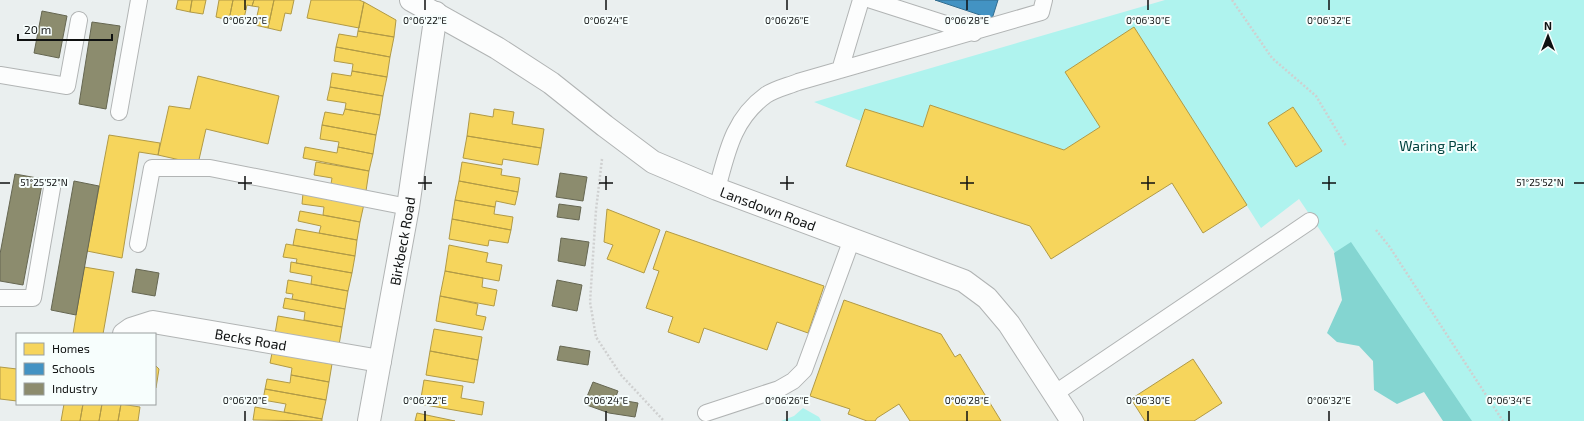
<svg xmlns="http://www.w3.org/2000/svg" width="1584" height="421" font-family="'Exo 2',sans-serif">
  <style>
    .green { fill: #aff3ee }
    .forest { fill: #84d5d1 }
    .homes { fill: #f6d55c; stroke: #b19a46 }
    .schools { fill: #4393c3; stroke: #336c8e }
    .industry { fill: #8c8c6e; stroke: #666752 }
    .lines { fill: none; stroke-linecap: round; stroke-linejoin: round }
    .service-casing { stroke: #b1b4b4; stroke-width: 18 }
    .minor-casing { stroke: #b1b4b4; stroke-width: 24 }
    .tertiary-casing { stroke: #b1b4b4; stroke-width: 24 }
    .path { stroke: #cfd0d0; stroke-width: 2.5; stroke-dasharray: 2 2; stroke-linecap: butt }
    .service { stroke: #fcfdfd; stroke-width: 16 }
    .minor { stroke: #fcfdfd; stroke-width: 22 }
    .tertiary { stroke: #fcfdfd; stroke-width: 22 }
    .ticks { fill: none; stroke: #0f1111; stroke-width: 1.5 }
    .labels { text-anchor: middle; dominant-baseline: central; stroke-width: 4; stroke-linejoin: round; paint-order: stroke }
    .park-label { font-size: 14px; fill: #00413e; stroke: #f7fefd }
    .street-label { font-size: 14px; fill: #0f1111; stroke: #f7fefd }
    .ticks-label { font-size: 10px; text-anchor: middle; fill: #0f1111; stroke: #f7fefd; stroke-width: 4; stroke-linejoin: round; paint-order: stroke }
  </style>
  <rect width="100%" height="100%" fill="#eaefef"/>
  <path class="green" d="M 1165,0 L 1584,0 L 1584,421 L 1445,421 L 1326,239 L 1299,199 L 1261,228 L 1134,28 L 1065,72 L 1100,127 L 1064,150 L 930,106 L 923,127 L 865,109 L 861,121 L 814,102 Z
    M 803,408 L 819,417 L 821,421 L 781,421 L 794,416 Z"/>
  <path class="forest" d="M 1351,242 L 1472,421 L 1443,421 L 1424,392 L 1397,404 L 1374,390 L 1373,361 L 1359,346 L 1337,342 L 1327,333 L 1342,300 L 1334,253 Z"/>
  <path class="homes" d="M 178,0 L 192,0 L 190,12 L 176,9 Z
    M 192,0 L 206,0 L 203,14 L 190,12 Z
    M 219,0 L 233,0 L 229,20 L 216,17 Z
    M 233,0 L 254,0 L 252,6 L 247,5 L 243,23 L 229,20 Z
    M 254,0 L 274,0 L 268,28 L 255,25 L 259,7 L 252,6 Z
    M 274,0 L 294,0 L 291,14 L 285,13 L 281,31 L 268,28 Z
    M 311,0 L 359,0 L 364,2 L 359,28 L 307,18 Z
    M 364,2 L 396,20 L 394,37 L 358,31 Z
    M 1134,27 L 1247,205 L 1203,233 L 1172,183 L 1051,259 L 1030,226 L 846,166 L 865,109 L 923,127 L 930,105 L 1064,150 L 1100,127 L 1065,72 Z
    M 358,31 L 394,37 L 390,57 L 336,47 L 339,34 L 357,37 Z
    M 336,47 L 390,57 L 387,77 L 352,71 L 353,64 L 334,61 Z
    M 352,71 L 387,77 L 383,96 L 330,87 L 332,73 L 351,76 Z
    M 198,76 L 279,96 L 268,144 L 206,129 L 198,164 L 158,155 L 169,106 L 190,109 Z
    M 330,87 L 383,96 L 380,115 L 345,109 L 346,103 L 327,100 Z
    M 1293,107 L 1322,151 L 1296,167 L 1268,123 Z
    M 345,109 L 380,115 L 376,135 L 322,125 L 325,112 L 343,115 Z
    M 494,109 L 514,112 L 512,124 L 544,129 L 541,148 L 467,136 L 470,113 L 493,117 Z
    M 322,125 L 376,135 L 373,154 L 338,147 L 339,142 L 320,139 Z
    M 109,135 L 160,143 L 158,155 L 139,152 L 122,258 L 87,251 Z
    M 467,136 L 541,148 L 538,165 L 503,159 L 502,165 L 463,158 Z
    M 305,147 L 337,153 L 338,147 L 373,154 L 369,171 L 303,158 Z
    M 316,162 L 369,171 L 366,191 L 331,184 L 332,178 L 314,175 Z
    M 462,162 L 502,169 L 501,175 L 520,178 L 518,192 L 459,181 Z
    M 459,181 L 518,192 L 515,205 L 496,201 L 495,207 L 455,200 Z
    M 303,193 L 364,204 L 360,222 L 323,215 L 324,207 L 302,204 Z
    M 455,200 L 495,207 L 494,214 L 513,217 L 511,230 L 452,219 Z
    M 607,209 L 660,230 L 644,273 L 607,259 L 613,245 L 604,242 Z
    M 300,211 L 360,222 L 357,240 L 319,233 L 321,226 L 298,221 Z
    M 452,219 L 511,230 L 508,243 L 489,240 L 488,246 L 449,239 Z
    M 296,229 L 357,240 L 355,256 L 293,245 Z
    M 666,231 L 824,286 L 808,333 L 777,322 L 767,350 L 704,328 L 699,343 L 668,332 L 673,317 L 646,308 L 659,271 L 653,269 Z
    M 286,244 L 355,256 L 352,273 L 296,263 L 297,259 L 283,257 Z
    M 449,245 L 488,253 L 486,262 L 502,265 L 499,281 L 445,271 Z
    M 291,262 L 352,273 L 348,291 L 311,284 L 312,276 L 290,272 Z
    M 84,267 L 114,272 L 103,334 L 73,334 Z
    M 445,271 L 483,278 L 482,287 L 497,290 L 494,306 L 440,296 Z
    M 288,280 L 348,291 L 345,309 L 292,299 L 293,294 L 286,293 Z
    M 440,296 L 478,304 L 476,315 L 486,317 L 483,330 L 436,321 Z
    M 285,298 L 345,309 L 342,327 L 304,320 L 305,312 L 283,308 Z
    M 844,300 L 941,334 L 955,357 L 960,354 L 1001,421 L 910,421 L 899,404 L 877,418 L 875,421 L 867,421 L 848,414 L 850,409 L 810,396 Z
    M 278,316 L 342,327 L 339,345 L 275,334 Z
    M 434,329 L 482,337 L 478,360 L 430,351 Z
    M 430,351 L 478,360 L 474,383 L 426,375 Z
    M 272,353 L 332,364 L 329,382 L 291,375 L 292,368 L 270,363 Z
    M 1193,359 L 1222,403 L 1194,421 L 1145,421 L 1131,399 Z
    M 155,365 L 159,369 L 156,388 L 155,388 Z
    M 0,367 L 17,369 L 17,401 L 0,399 Z
    M 291,375 L 329,382 L 326,400 L 265,389 L 267,379 L 290,383 Z
    M 424,380 L 463,386 L 461,398 L 484,402 L 482,415 L 420,404 Z
    M 265,389 L 326,400 L 322,419 L 284,412 L 286,404 L 263,400 Z
    M 64,404 L 83,404 L 80,421 L 61,421 Z
    M 83,404 L 102,404 L 99,421 L 80,421 Z
    M 102,404 L 121,404 L 118,421 L 99,421 Z
    M 121,404 L 140,407 L 138,421 L 118,421 Z
    M 255,407 L 322,419 L 322,421 L 253,420 Z
    M 417,413 L 455,421 L 415,421 Z"/>
  <path class="schools" d="M 935,0 L 998,0 L 992,19 Z"/>
  <path class="industry" d="M 42,11 L 67,16 L 59,58 L 34,53 Z
    M 92,22 L 120,26 L 106,109 L 79,104 Z
    M 560,173 L 587,177 L 583,201 L 556,197 Z
    M 15,174 L 43,179 L 23,285 L 0,281 L 0,254 Z
    M 74,181 L 99,186 L 76,315 L 51,310 Z
    M 559,204 L 581,207 L 579,220 L 557,217 Z
    M 561,238 L 589,242 L 585,266 L 558,261 Z
    M 136,269 L 159,273 L 155,296 L 132,292 Z
    M 557,280 L 582,285 L 577,311 L 552,306 Z
    M 560,346 L 590,351 L 588,365 L 557,360 Z
    M 593,382 L 618,391 L 615,399 L 638,403 L 635,417 L 609,413 L 584,404 Z"/>
  <g class="lines">
    <g class="service-casing">
      <path id="service" d="M 871,0 L 974,33
        M 840,70 L 861,0
        M 0,75 L 67,86 L 79,20
        M 119,112 L 139,0
        M 717,189 C 727,152 733,119 766,95 C 775,89 788,86 798,82 L 1041,12 L 1044,0
        M 138,244 L 152,168 L 210,168 L 408,207
        M 0,298 L 33,298 L 52,188
        M 1054,394 L 1310,221
        M 706,413 L 779,389 L 793,381 L 804,370 L 852,239"/>
    </g>
    <g class="minor-casing">
      <g id="minor">
        <path id="s1" d="M 124,334 L 131,329 L 153,322 L 380,361"/>
        <path id="s2" d="M 369,421 L 408,207 L 436,13"/>
      </g>
    </g>
    <g class="tertiary-casing">
      <g id="tertiary">
        <path id="s3" d="M 411,0 L 497,48 L 551,83 L 605,126 L 653,162 L 717,189 L 964,281 L 987,298 L 1009,324 L 1072,421"/>
      </g>
    </g>
    <path class="path" d="M 1232,0 L 1272,58 L 1316,96 L 1346,146
      M 602,159 L 596,210 L 590,302 L 596,337 L 621,375 L 664,421
      M 1376,230 L 1389,246 L 1503,421"/>
    <use href="#service" class="service"/>
    <use href="#minor" class="minor"/>
    <use href="#tertiary" class="tertiary"/>
  </g>
  <path class="ticks" d="M 245,0 L 245,10M 425,0 L 425,10M 606,0 L 606,10M 787,0 L 787,10M 967,0 L 967,10M 1148,0 L 1148,10M 1329,0 L 1329,10M 245,176 L 245,190M 425,176 L 425,190M 606,176 L 606,190M 787,176 L 787,190M 967,176 L 967,190M 1148,176 L 1148,190M 1329,176 L 1329,190M 0,183 L 10,183M 238,183 L 252,183M 418,183 L 432,183M 599,183 L 613,183M 780,183 L 794,183M 960,183 L 974,183M 1141,183 L 1155,183M 1322,183 L 1336,183M 1574,183 L 1584,183M 245,411 L 245,421M 425,411 L 425,421M 606,411 L 606,421M 787,411 L 787,421M 967,411 L 967,421M 1148,411 L 1148,421M 1329,411 L 1329,421M 1509,411 L 1509,421"/>
  <g class="labels">
    <g class="park-label">
      <text x="1438" y="145">Waring Park</text>
    </g>
    <g class="street-label">
      <text stroke="none"><textPath href="#s3" startOffset="416">Lansdown Road</textPath></text>
      <text stroke="none"><textPath href="#s2" startOffset="183">Birkbeck Road</textPath></text>
      <text stroke="none"><textPath href="#s1" startOffset="131">Becks Road</textPath></text>
    </g>
  </g>
  <g class="ticks-label">
    <text x="245" y="24">0°06'20"E</text>
    <text x="425" y="24">0°06'22"E</text>
    <text x="606" y="24">0°06'24"E</text>
    <text x="787" y="24">0°06'26"E</text>
    <text x="967" y="24">0°06'28"E</text>
    <text x="1148" y="24">0°06'30"E</text>
    <text x="1329" y="24">0°06'32"E</text>
    <text x="44" y="186">51°25'52"N</text>
    <text x="1540" y="186">51°25'52"N</text>
    <text x="245" y="404">0°06'20"E</text>
    <text x="425" y="404">0°06'22"E</text>
    <text x="606" y="404">0°06'24"E</text>
    <text x="787" y="404">0°06'26"E</text>
    <text x="967" y="404">0°06'28"E</text>
    <text x="1148" y="404">0°06'30"E</text>
    <text x="1329" y="404">0°06'32"E</text>
    <text x="1509" y="404">0°06'34"E</text>
  </g>
  <rect x="16" y="333" width="140" height="72" fill="#f7fefd" stroke="#9a9f9f"/>
  <rect x="24" y="343" width="20" height="12" fill="#f6d55c" stroke="#9a9f9f"/>
  <text x="52" y="353" font-size="12" fill="#0f1111">Homes</text>
  <rect x="24" y="363" width="20" height="12" fill="#4393c3" stroke="#9a9f9f"/>
  <text x="52" y="373" font-size="12" fill="#0f1111">Schools</text>
  <rect x="24" y="383" width="20" height="12" fill="#8c8c6e" stroke="#9a9f9f"/>
  <text x="52" y="393" font-size="12" fill="#0f1111">Industry</text>
  <g transform="translate(1548 36)" stroke="#f7fefd" stroke-width="3" paint-order="stroke">
  <path d="M0-3L7 15L0 10L-7 15Z" fill="#0f1111"/>
  <text y="-6" font-size="11" font-weight="bold" text-anchor="middle" fill="#0f1111">N</text>
  </g>
  <path d="M18 34v6h94v-6" fill="none" stroke="#0f1111" stroke-width="2"/>
  <text x="24" y="34" font-size="12" fill="#0f1111" stroke="#f7fefd" stroke-width="3" paint-order="stroke">20 m</text>
</svg>
